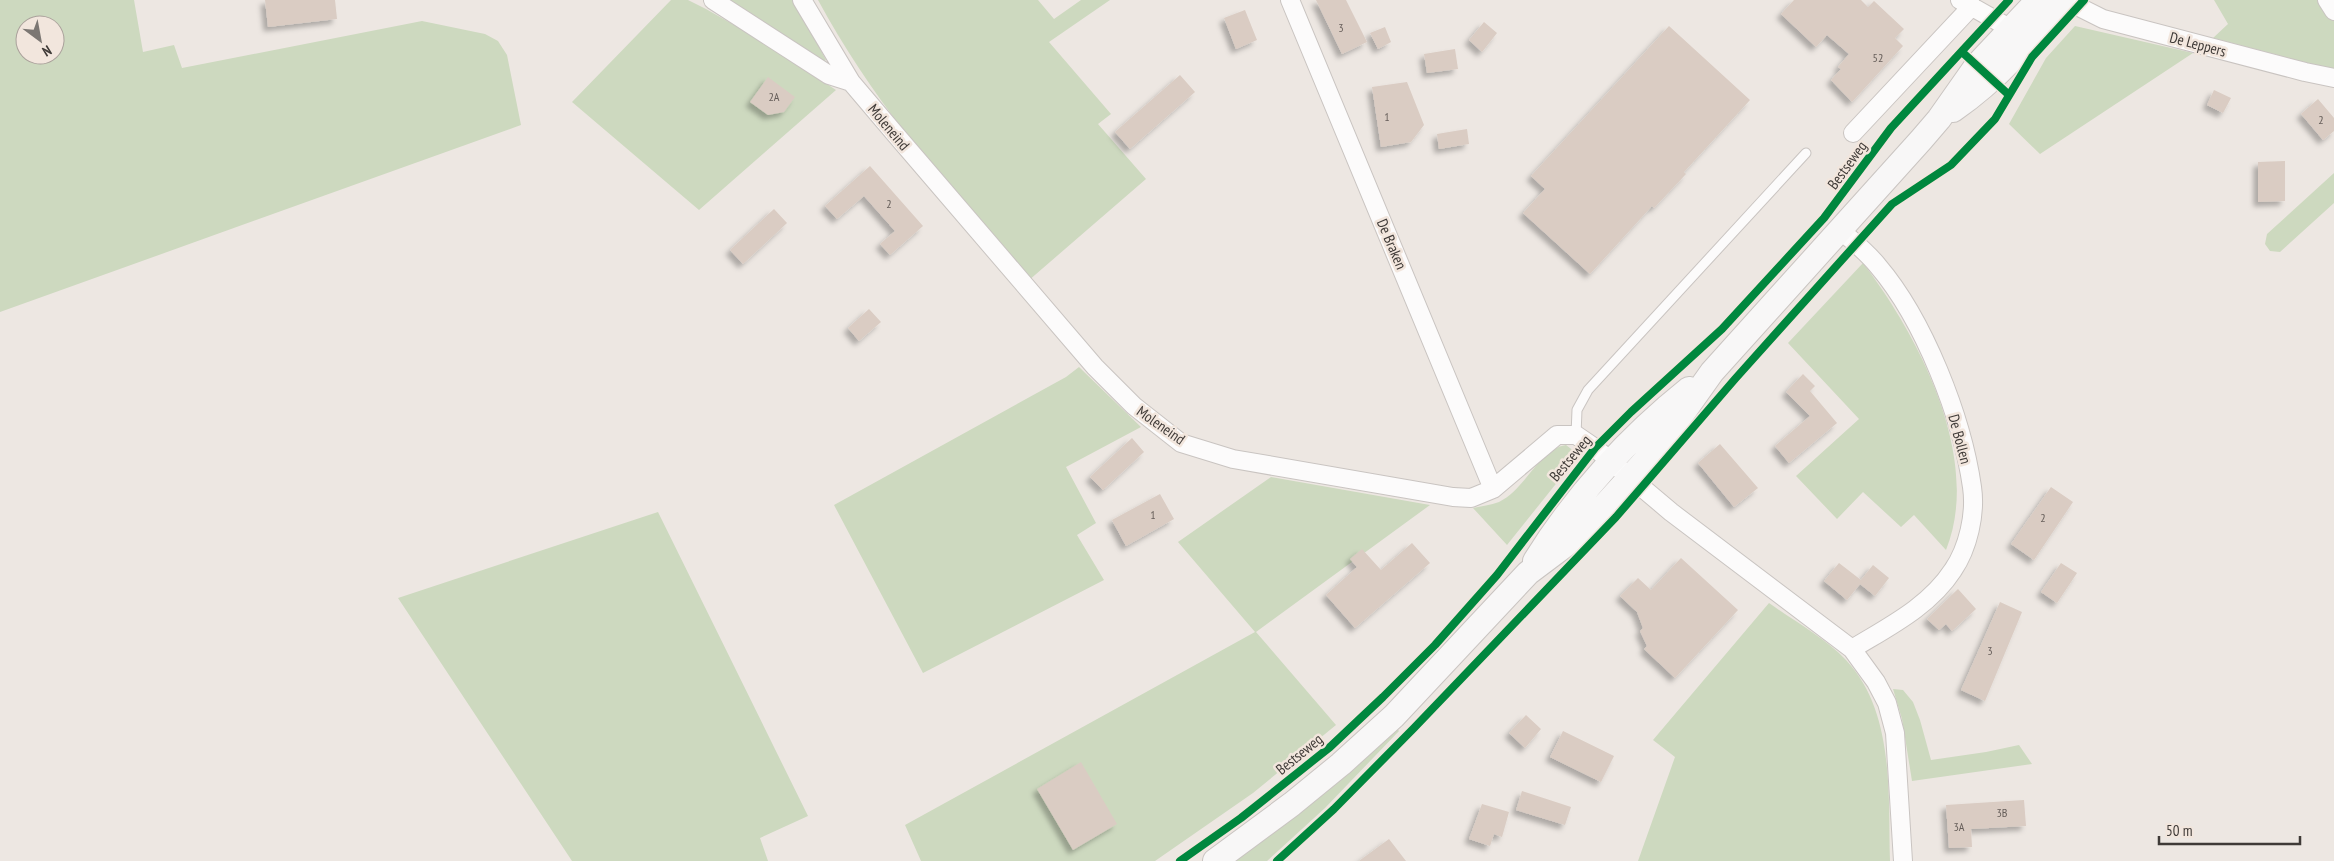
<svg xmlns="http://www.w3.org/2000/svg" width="2334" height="861" font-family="'PT Sans Narrow',sans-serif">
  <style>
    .green { fill: #cdd9bf; fill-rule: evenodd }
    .building { fill: #daccc3; filter: url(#shadow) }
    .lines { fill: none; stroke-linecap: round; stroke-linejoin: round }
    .lane-casing { stroke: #c9c4c1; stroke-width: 11 }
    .street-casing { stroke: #c9c4c1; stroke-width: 20 }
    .secondary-casing { stroke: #c9c4c1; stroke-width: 26 }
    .lane { stroke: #fcfbfb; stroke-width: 9 }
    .street { stroke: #fcfbfb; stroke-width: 18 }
    .secondary { stroke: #f8f7f7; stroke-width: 24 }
    .cycleway-casing { stroke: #f2e6dd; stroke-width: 11 }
    .cycleway { stroke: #00873e; stroke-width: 8 }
    .labels { text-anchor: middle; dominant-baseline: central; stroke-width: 5; stroke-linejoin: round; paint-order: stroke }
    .number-label { font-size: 12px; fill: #665e5a }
    .street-label { font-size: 15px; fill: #3f3a37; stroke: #f2e6dd }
  </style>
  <defs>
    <filter id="shadow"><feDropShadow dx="-4.5" dy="4.5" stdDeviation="2.5" flood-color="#0004"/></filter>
  </defs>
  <rect width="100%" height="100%" fill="#ede7e2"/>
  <path class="green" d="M 0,0 L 134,0 L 143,52 L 174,45 L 182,68 L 422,21 L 485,34 L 498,41 L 507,55 L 521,125 L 0,312 ZM 25,25 L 55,25 L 55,55 L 25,55 Z
    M 671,0 L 688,0 L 706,9 L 764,42 L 836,90 L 699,210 L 572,102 Z
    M 725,0 L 794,0 L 826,60 L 824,61 Z
    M 818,0 L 1038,0 L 1054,19 L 1081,0 L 1110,0 L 1049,42 L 1111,114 L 1098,124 L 1146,179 L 1028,281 C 952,192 874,104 818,0 Z
    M 2214,0 L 2322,0 L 2334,19 L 2334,70 L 2213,38 L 2228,24 Z
    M 2075,26 L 2193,53 L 2040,154 L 2009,124 L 2046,58 Z
    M 2334,173 L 2334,203 L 2280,252 L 2270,251 L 2265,244 L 2267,234 Z
    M 1863,263 C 1918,335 1983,458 1946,550 L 1914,515 L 1901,527 L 1863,492 L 1837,519 L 1796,476 L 1859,419 L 1788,343 Z
    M 1079,367 L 1141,427 L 1066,467 L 1096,523 L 1077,535 L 1104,580 L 923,673 L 834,505 L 1066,377 Z
    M 1566,445 L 1579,455 L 1507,545 L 1473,508 C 1481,506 1491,505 1499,502 C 1526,489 1539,449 1566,445 Z
    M 1271,477 L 1430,505 L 1256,632 L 1336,725 L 1253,793 L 1155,861 L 921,861 L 905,825 L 1255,632 L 1178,542 Z
    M 658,512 L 808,816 L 760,838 L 768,861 L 572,861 L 398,598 Z
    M 1769,603 C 1794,621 1825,638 1846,660 C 1895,712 1888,795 1890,861 L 1638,861 L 1675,757 L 1653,740 Z
    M 1893,689 L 1903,690 L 1913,702 L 1920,720 L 1931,760 L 1986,752 L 2019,745 L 2032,764 L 1912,781 L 1902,719 Z
    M 1394,725 L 1399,731 L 1325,808 L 1267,861 L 1231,861 Z"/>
  <path class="building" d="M 265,0 L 335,0 L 337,19 L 268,27 Z
    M 1316,0 L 1346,0 L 1367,42 L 1342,54 Z
    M 1794,0 L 1861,0 L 1868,7 L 1874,1 L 1904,29 L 1895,38 L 1903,46 L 1852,102 L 1831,80 L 1841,69 L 1838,67 L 1849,54 L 1827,35 L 1816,47 L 1781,14 Z
    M 1245,10 L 1257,40 L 1236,49 L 1224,18 Z
    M 1484,22 L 1497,33 L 1482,52 L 1469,40 Z
    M 1669,26 L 1750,100 L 1684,172 L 1686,174 L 1654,208 L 1652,206 L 1590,274 L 1523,213 L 1545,189 L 1531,176 Z
    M 1385,27 L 1391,42 L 1378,49 L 1370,33 Z
    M 1455,49 L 1458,69 L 1427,73 L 1424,54 Z
    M 1180,75 L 1195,92 L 1130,149 L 1115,132 Z
    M 768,77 L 795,97 L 784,112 L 768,115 L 750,102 Z
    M 1407,82 L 1424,125 L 1411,142 L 1381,147 L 1372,87 Z
    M 2214,90 L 2231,98 L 2223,113 L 2207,105 Z
    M 2318,99 L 2334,118 L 2334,131 L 2323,140 L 2301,114 Z
    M 1467,129 L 1469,144 L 1439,149 L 1437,134 Z
    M 2285,161 L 2285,201 L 2258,202 L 2258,162 Z
    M 870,166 L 923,226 L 890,255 L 880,244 L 895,231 L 864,196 L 837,219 L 825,206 Z
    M 774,209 L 787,223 L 743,264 L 730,250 Z
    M 869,309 L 881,322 L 859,341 L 848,328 Z
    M 1803,374 L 1815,386 L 1810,391 L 1837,423 L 1789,463 L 1775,446 L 1810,416 L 1786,392 Z
    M 1132,438 L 1144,452 L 1103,490 L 1090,477 Z
    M 1720,444 L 1758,488 L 1734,507 L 1698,463 Z
    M 2051,487 L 2073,502 L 2034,560 L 2011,544 Z
    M 1160,494 L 1174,519 L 1126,546 L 1112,520 Z
    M 1412,543 L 1430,563 L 1355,628 L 1326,595 L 1357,567 L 1350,559 L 1362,549 L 1381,570 Z
    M 1681,558 L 1738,610 L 1675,678 L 1644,649 L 1647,646 L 1640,631 L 1643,628 L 1637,612 L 1620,596 L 1638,578 L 1651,590 Z
    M 1839,563 L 1861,580 L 1873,565 L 1889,578 L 1875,596 L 1860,584 L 1847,600 L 1824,581 Z
    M 2061,563 L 2077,573 L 2057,603 L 2041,592 Z
    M 1958,589 L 1976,609 L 1952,631 L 1946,624 L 1939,630 L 1927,619 Z
    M 2000,602 L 2022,612 L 1985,701 L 1961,690 Z
    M 1526,715 L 1541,729 L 1525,748 L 1509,733 Z
    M 1563,731 L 1614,756 L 1601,782 L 1550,757 Z
    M 1081,762 L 1117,824 L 1073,850 L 1037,789 Z
    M 1522,791 L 1571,807 L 1565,825 L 1516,810 Z
    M 2024,800 L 2026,826 L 1971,829 L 1972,847 L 1949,848 L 1946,805 Z
    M 1482,804 L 1509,812 L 1502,837 L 1494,834 L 1490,846 L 1469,839 Z
    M 1389,839 L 1406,861 L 1359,861 Z"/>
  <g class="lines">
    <g class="lane-casing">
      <path id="lane" d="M 1576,435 L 1577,410 L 1588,390 L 1806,153"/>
    </g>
    <g class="street-casing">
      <path id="street" d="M 713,0 L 829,75 L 851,82
        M 802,0 L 851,82 L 896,135 L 1095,367 L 1134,406 L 1181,443 L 1233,459 L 1453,497 L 1471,498 L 1493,489 L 1557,435 L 1576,435 L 1595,448 L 1671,512 L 1852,649 L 1876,682 L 1887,703 L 1895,733 L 1903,861
        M 1290,0 L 1493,489
        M 1960,0 L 2020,34
        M 2065,0 L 2103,19 L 2305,72 L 2334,78
        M 2327,0 L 2334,11
        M 1853,133 L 1972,6
        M 1840,230 C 1853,241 1867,252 1878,266 C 1924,320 1962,417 1972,487 C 1976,514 1968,548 1953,570 C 1929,607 1888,627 1852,649"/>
    </g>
    <g class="secondary-casing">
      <path id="secondary" d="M 1953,110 C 1999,78 2028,43 2062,0
        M 1535,561 C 1575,496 1630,436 1689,389
        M 1215,861 L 1292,804 L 1341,764 L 1394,716 L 1528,573 L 1568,543 L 1603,507 L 1663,441 L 1712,372 L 1921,140 L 1939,119 L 1977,65 L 2038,0"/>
    </g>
    <use href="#lane" class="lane"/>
    <use href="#street" class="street"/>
    <use href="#secondary" class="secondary"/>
    <g class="cycleway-casing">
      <path id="cycleway" d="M 1962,52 L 2009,95
        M 1180,861 L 1241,818 L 1330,747 L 1383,697 L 1435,645 L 1497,575 L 1595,448 L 1631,412 L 1722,329 L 1824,218 L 1891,128 L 2009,0
        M 1277,861 L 1334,809 L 1414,728 L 1616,517 L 1735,379 L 1892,204 L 1951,165 L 1995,119 L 2032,57 L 2084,0"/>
    </g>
    <use href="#cycleway" class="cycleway"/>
  </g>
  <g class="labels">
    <g class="number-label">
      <text x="1341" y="27">3</text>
      <text x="1878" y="57">52</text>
      <text x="774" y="96">2A</text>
      <text x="1387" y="116">1</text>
      <text x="2321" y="119">2</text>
      <text x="889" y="203">2</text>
      <text x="1153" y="514">1</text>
      <text x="2043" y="517">2</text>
      <text x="1990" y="650">3</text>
      <text x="2002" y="812">3B</text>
      <text x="1959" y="826">3A</text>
    </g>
    <g class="street-label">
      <text transform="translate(2198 44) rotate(15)">De Leppers</text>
      <text transform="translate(889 127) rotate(50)">Moleneind</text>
      <text transform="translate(1847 165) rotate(-54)">Bestseweg</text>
      <text transform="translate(1392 244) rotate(67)">De Braken</text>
      <text transform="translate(1161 425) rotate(35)">Moleneind</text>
      <text transform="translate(1960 439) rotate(75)">De Bollen</text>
      <text transform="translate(1570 458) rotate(-50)">Bestseweg</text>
      <text transform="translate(1299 754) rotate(-39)">Bestseweg</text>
    </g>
  </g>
  <g transform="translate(40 40) rotate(148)"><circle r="24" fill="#f2e6dd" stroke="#aaa19b"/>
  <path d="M0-4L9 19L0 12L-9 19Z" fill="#7c7773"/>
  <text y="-8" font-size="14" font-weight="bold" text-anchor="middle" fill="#3f3a37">N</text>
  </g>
  <path d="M2159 836v8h141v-8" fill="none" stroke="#3f3a37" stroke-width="2.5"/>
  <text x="2166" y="836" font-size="15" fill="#3f3a37" stroke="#f2e6dd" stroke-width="4" paint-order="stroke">50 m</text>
</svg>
